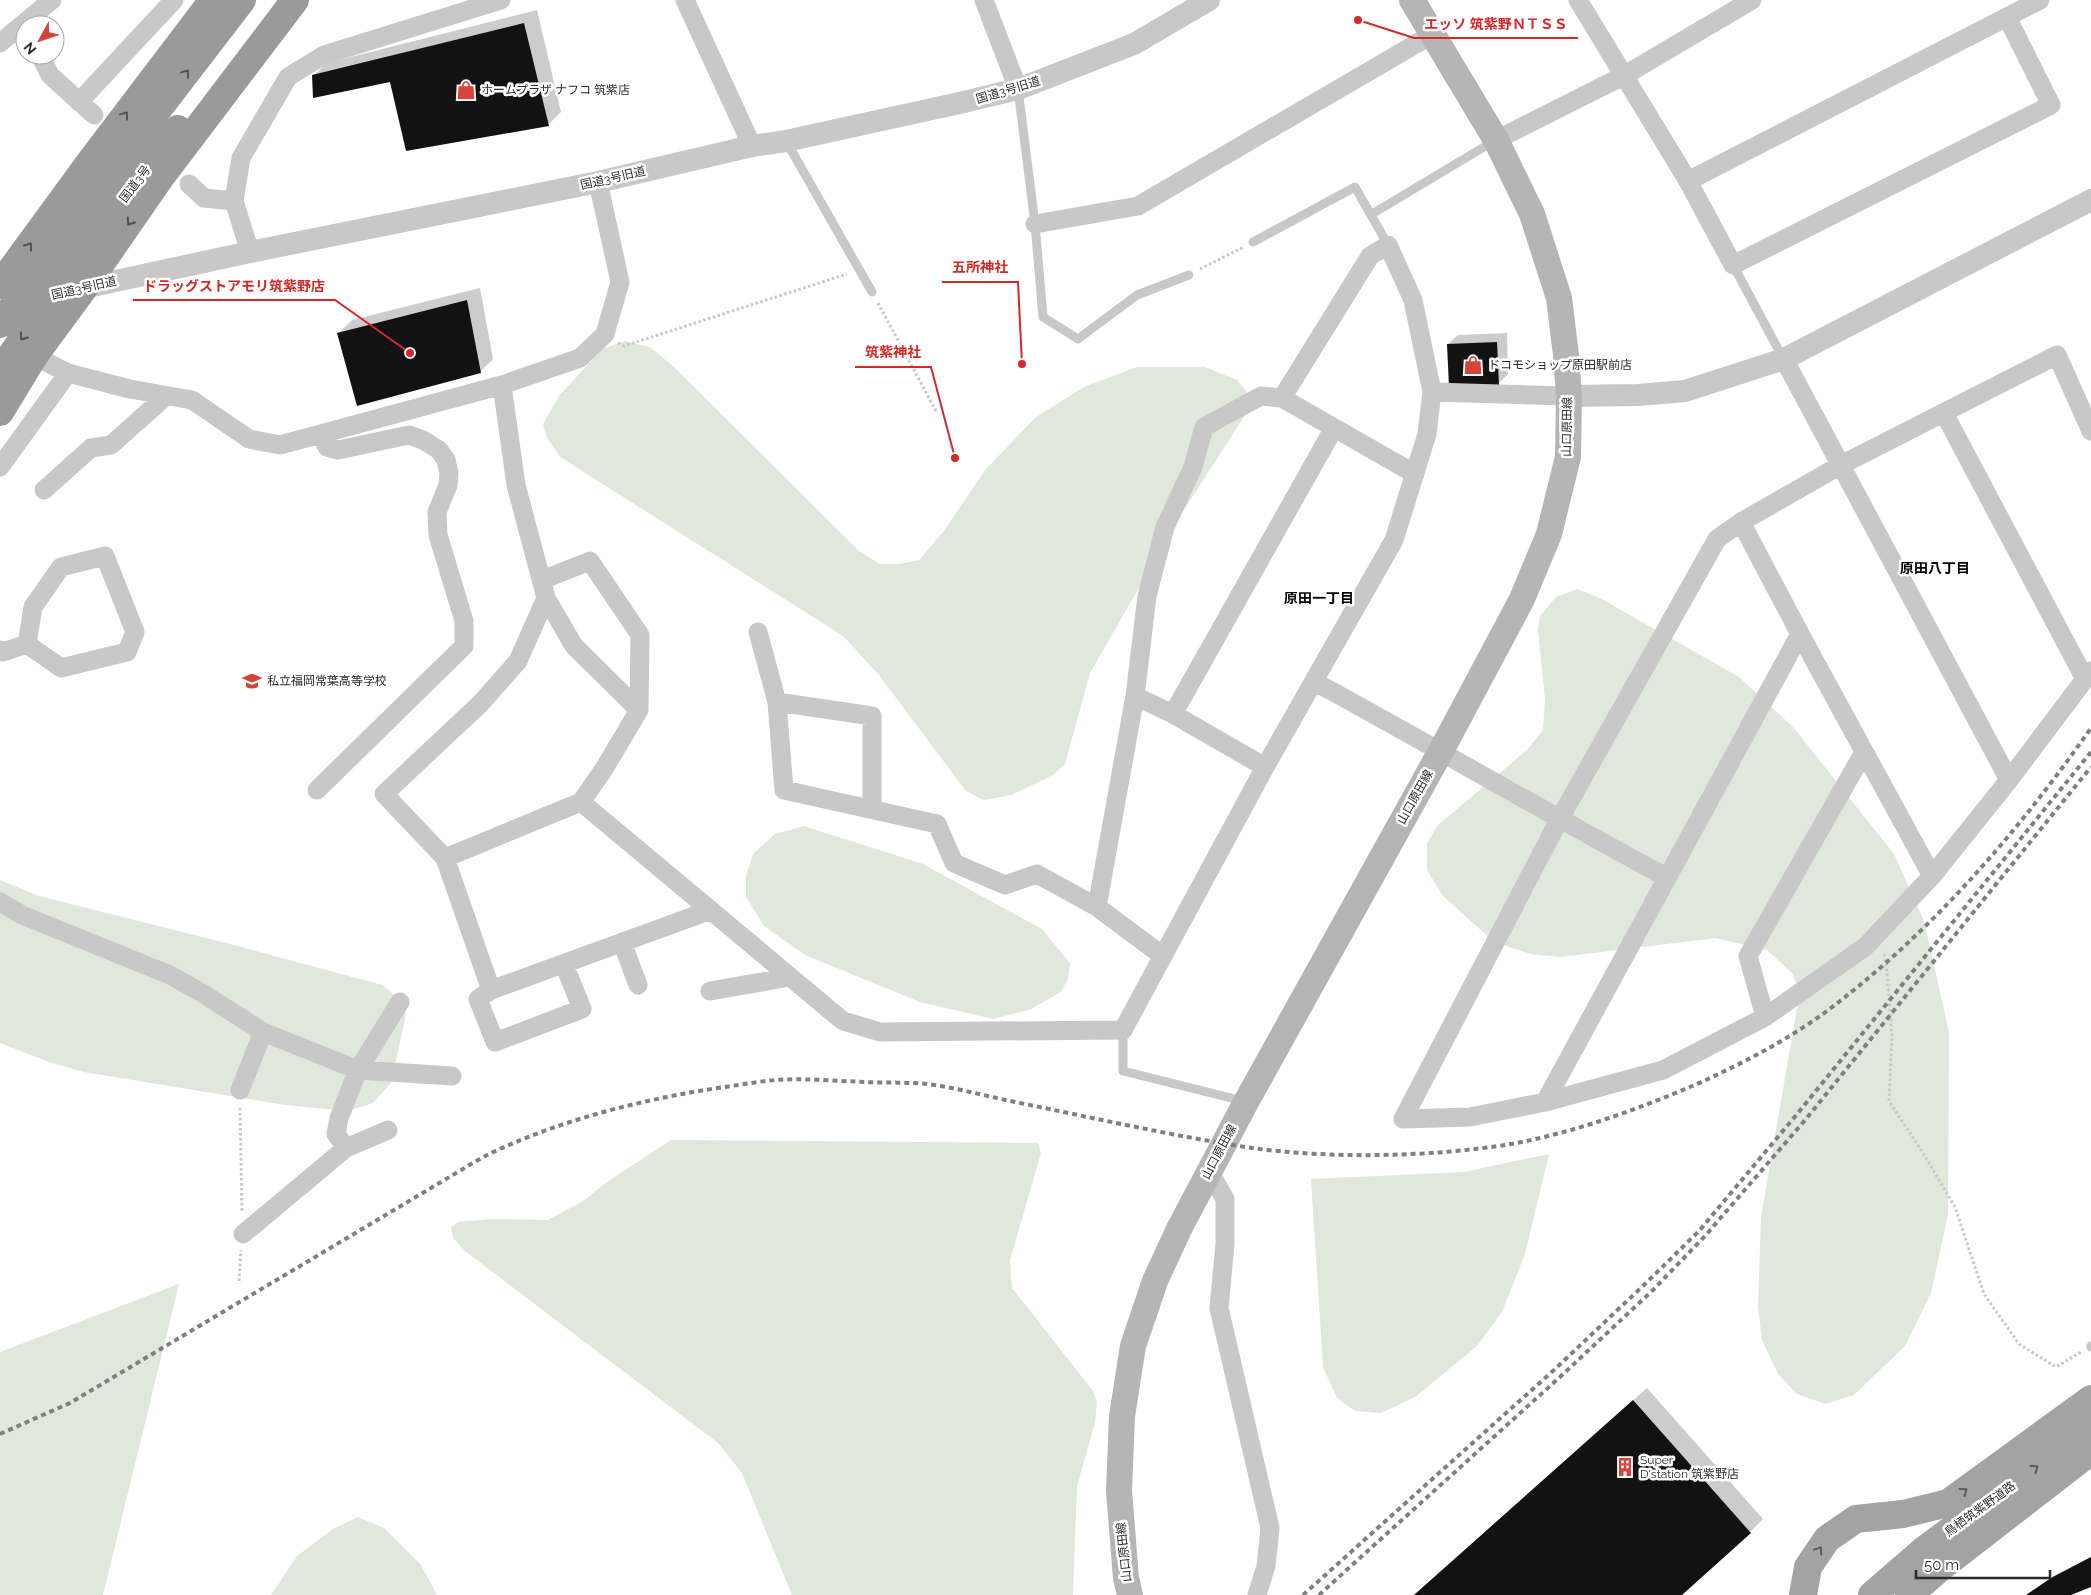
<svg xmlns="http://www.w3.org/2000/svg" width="2091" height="1595" font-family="Raleway,'Noto Sans JP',sans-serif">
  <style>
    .green { fill: #dfe8da }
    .shadow { fill: #0003 }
    .building { fill: #121212 }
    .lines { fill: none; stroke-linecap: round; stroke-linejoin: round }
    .path { stroke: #c8c8c8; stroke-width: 3; stroke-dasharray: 2.5 2.5; stroke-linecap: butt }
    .service { stroke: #c8c8c8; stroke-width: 9 }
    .minor { stroke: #c8c8c8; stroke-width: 19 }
    .tertiary { stroke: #c8c8c8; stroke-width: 22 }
    .secondary { stroke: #b5b5b5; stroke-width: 26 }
    .primary { stroke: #a3a3a3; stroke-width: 28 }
    .trunk { stroke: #9a9a9a; stroke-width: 28 }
    .rail { stroke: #808080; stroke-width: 4; stroke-dasharray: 5 4; stroke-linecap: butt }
    .trunk-bridge { stroke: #9a9a9a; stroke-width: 28 }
    .oneway { stroke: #525252 }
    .oneway2 { stroke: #5b5b5b }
    .labels { text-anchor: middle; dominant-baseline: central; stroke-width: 5; stroke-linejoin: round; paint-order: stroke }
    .poi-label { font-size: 12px; fill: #2b2b2b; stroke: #fff; text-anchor: start }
    .street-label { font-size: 12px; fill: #2b2b2b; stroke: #fff }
    .neighbourhood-label { font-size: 14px; font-weight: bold; fill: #000; stroke: #fff }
    .leader { fill: none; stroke: #d62828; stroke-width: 2 }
    .callout-dot { fill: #d62828; stroke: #fff; stroke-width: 2 }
    .callout-label { font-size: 14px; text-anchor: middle; font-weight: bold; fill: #d62828; stroke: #fff; stroke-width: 5; stroke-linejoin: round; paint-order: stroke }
  </style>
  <rect width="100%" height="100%" fill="#fff"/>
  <path class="green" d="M 625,341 L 650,347 L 674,367 L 859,551 L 880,564 L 900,564 L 919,560 L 944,531 L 985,470 L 1036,417 L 1084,387 L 1137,367 L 1205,367 L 1237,380 L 1246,391 L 1251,406 L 1182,513 L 1090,673 L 1065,764 L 1053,775 L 1012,795 L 983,800 L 966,791 L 879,675 L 843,636 L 560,457 L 547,438 L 543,424 L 559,396 L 602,349 Z
    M 1577,589 L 1600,598 L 1739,677 L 1793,727 L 1894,854 L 1924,921 L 1949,1032 L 1948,1214 L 1931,1293 L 1905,1346 L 1854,1395 L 1825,1404 L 1797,1394 L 1778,1374 L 1762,1340 L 1758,1307 L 1761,1217 L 1800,991 L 1792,973 L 1767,950 L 1715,938 L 1561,957 L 1531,954 L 1494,942 L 1443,896 L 1427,870 L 1427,843 L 1438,825 L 1527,750 L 1543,730 L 1545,699 L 1538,630 L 1540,616 L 1556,597 Z
    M 804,826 L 923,864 L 1042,929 L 1070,963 L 1068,979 L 1061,992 L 1031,1009 L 993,1019 L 920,1002 L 805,955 L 764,926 L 746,897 L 746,876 L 753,854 L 775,834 Z
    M 0,880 L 39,896 L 234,945 L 382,985 L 397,997 L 406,1014 L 391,1083 L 373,1103 L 347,1111 L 285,1105 L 84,1072 L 49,1062 L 0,1043 Z
    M 671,1140 L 1038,1143 L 1041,1153 L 1010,1260 L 1012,1288 L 1093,1391 L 1097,1402 L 1095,1423 L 1077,1486 L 1073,1595 L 792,1595 L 742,1473 L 718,1443 L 465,1251 L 453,1238 L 451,1227 L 458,1222 L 493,1219 L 548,1220 L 583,1201 L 607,1182 Z
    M 1549,1154 L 1525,1254 L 1502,1312 L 1477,1346 L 1415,1397 L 1381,1413 L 1355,1411 L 1337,1398 L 1323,1367 L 1311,1179 L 1464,1172 Z
    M 179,1284 L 103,1595 L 0,1595 L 0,1352 Z
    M 358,1517 L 384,1528 L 421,1565 L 437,1595 L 271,1595 L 297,1556 L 333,1529 Z"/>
  <path class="shadow" d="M 537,10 L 561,112 L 548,125 L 391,81 L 313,76 L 327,63 Z
    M 480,288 L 493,359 L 480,372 L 339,333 L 352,320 Z
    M 1507,333 L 1508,374 L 1498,384 L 1448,344 L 1458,335 Z
    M 1647,1388 L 1763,1519 L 1750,1532 L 1680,1595 L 1414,1595 Z
    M 2091,1557 L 2091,1586 L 2069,1595 L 2026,1595 L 2055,1575 Z"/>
  <path class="building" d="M 524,23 L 549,126 L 406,151 L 390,82 L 313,98 L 312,75 Z
    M 467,300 L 481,373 L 357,406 L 337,333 Z
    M 1497,342 L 1499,385 L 1449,387 L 1447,344 Z
    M 1633,1400 L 1751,1533 L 1682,1595 L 1414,1595 Z
    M 2091,1557 L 2091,1587 L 2071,1595 L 2026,1595 L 2051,1578 Z"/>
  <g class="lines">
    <path class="path" d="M 1200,269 L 1244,247
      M 878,303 L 937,413
      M 618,343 L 624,346 L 847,274
      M 1884,954 L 1886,962 L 1892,1036 L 1889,1101 L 1923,1153 L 1955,1207 L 1984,1294 L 2019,1344 L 2056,1367 L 2081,1352
      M 240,1108 L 242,1212
      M 239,1281 L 241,1250"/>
    <path class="service" d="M 1018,89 L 1035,224 L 1043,317 L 1078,339 L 1137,295 L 1189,275
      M 786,141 L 872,292
      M 1372,214 L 1494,141
      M 1253,242 L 1355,187 L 1388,245
      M 1733,265 L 1783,358
      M 1123,1030 L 1123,1071 L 1243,1101
      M 2091,1346 L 2091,1347"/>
    <path class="minor" d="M 685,0 L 752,146
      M 984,0 L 1018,89
      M 1578,0 L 1688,181 L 1733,265 L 2051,105 L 2007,17
      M 0,43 L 52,0
      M 40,55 L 50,75 L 94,115
      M 79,102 L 174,0
      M 1496,140 L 1625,75 L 1752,0
      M 1688,181 L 2040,0
      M 189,184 L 204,198 L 234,201
      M 1035,224 L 1138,206 L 1433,34
      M 250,252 L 234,201 L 241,158 L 288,77 L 324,55 L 501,0
      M 34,356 L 68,373 L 130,389 L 192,400 L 249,439 L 280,445 L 502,385 L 580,358 L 605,334 L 620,282 L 598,182
      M 1784,359 L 2009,780
      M 502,385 L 516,485 L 546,598 L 574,646 L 639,710 L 604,769 L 581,802 L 843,1021 L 880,1032 L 1123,1030 L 1265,767 L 1394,540 L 1427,434 L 1432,392 L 1413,300 L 1388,245 L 1370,256 L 1282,398
      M 1432,392 L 1569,396
      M 1944,413 L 2085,679
      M 2091,431 L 2057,355 L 1839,466 L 1741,522 L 1717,539 L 1559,820 L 1403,1119 L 1470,1117 L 1545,1102 L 1663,1070 L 1765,1017 L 1865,947 L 1932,876 L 2009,780 L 2091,671
      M 0,467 L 68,373
      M 44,490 L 91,448 L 111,445 L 166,396
      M 1741,522 L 1800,634 L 1932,876
      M 105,556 L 135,632 L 127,652 L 61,668 L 27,644 L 33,607 L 61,567 Z
      M 542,580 L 590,561 L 640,635 L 639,710
      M 546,598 L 518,661 L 480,704 L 384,794 L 445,858 L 491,990 L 711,910
      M 758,632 L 777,702 L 784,790 L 937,824 L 954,863 L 1005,885 L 1037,874 L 1097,907 L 1163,956
      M 0,650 L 3,652 L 27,644
      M 1315,682 C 1433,746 1548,814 1666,877
      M 1135,696 L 1173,714 L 1265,767
      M 777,702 L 872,716 L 872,809
      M 1173,714 L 1334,428
      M 317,790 L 464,646 L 464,621 L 438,535 L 437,512 L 448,485 L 449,473 L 446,460 L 439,450 L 423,440 L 409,435 L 338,450 L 327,447 L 321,434
      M 445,858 L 581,802
      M 0,902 L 22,915 L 170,975 L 202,993 L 263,1032 L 240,1090
      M 1097,907 L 1135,696 L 1147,596 L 1165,527 L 1193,467 L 1204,427 L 1261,396 L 1282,398 L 1415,474
      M 622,942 L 638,985
      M 491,990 L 478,999 L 495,1042 L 582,1009 L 564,964
      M 710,991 L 790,977
      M 1765,1017 L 1748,956 L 1864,752
      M 263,1032 L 358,1070 L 400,1002
      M 1545,1102 L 1800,634
      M 388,1130 L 346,1148 L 336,1134 L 339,1118 L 358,1070 L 452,1076
      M 1209,1171 L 1225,1199 L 1225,1244 L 1219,1308 L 1270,1528 L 1266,1566 L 1257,1595
      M 243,1234 L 346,1148"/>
    <path class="tertiary" d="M 74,290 L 250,252 L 598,182 L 752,146 L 786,141 L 964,102 L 1018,89 L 1134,44 L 1209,0
      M 1569,396 L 1638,395 L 1685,391 L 1784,359 L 2091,200"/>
    <path class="secondary" d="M 1130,1595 L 1126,1578 L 1119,1491 L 1122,1416 L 1133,1346 L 1155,1281 L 1179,1229 L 1246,1102 L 1441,751 L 1522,599 L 1549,534 L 1568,457 L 1569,396 L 1566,355 L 1559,298 L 1532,214 L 1496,140 L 1412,0"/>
    <path class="primary" d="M 1803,1595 L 1808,1567 L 1827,1539 L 1856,1519 L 1903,1514 L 1948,1503 L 2091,1399
      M 1872,1595 L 1924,1550 L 2091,1427
      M 1909,1595 L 1940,1568 L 2091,1451"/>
    <path class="trunk" d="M 156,112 L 242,0
      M 0,285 L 90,162 L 213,0
      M 0,412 L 34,356 L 84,288 L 160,178 L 295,0"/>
    <path class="rail" d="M 0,1434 L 70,1403 L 483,1157 C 560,1119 647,1098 731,1086 C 746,1084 761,1081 776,1080 C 805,1078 836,1081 865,1082 C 886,1083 907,1082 928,1084 C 957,1088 986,1096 1015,1102 C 1094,1118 1173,1136 1252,1148 C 1332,1159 1432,1157 1511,1144 C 1572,1133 1633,1111 1690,1087 C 1736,1067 1782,1043 1823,1014 C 1928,936 2016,835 2091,728
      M 1303,1595 L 1554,1370 L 1645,1284 L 1699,1231 L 1798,1113 L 2091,752
      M 1319,1595 L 1560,1377 L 1652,1291 L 1705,1236 L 1806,1119 L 2091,767"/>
    <path class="trunk-bridge" d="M 0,324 L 156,112
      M 0,372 L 68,272 L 178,129"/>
  </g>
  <defs><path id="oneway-chevron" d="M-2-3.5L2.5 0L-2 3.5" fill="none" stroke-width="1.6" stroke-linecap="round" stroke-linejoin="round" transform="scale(1.25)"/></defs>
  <g class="oneway">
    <use href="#oneway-chevron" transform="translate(186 73) rotate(-53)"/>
    <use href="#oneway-chevron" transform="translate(125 115) rotate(-53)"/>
    <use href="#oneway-chevron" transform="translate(130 222) rotate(125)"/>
    <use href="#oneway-chevron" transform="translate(29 246) rotate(-54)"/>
    <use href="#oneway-chevron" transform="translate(23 337) rotate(125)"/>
  </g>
  <g class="oneway2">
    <use href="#oneway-chevron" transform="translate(2035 1468) rotate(-36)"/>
    <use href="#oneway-chevron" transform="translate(1964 1491) rotate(-36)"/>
    <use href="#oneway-chevron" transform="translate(1819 1550) rotate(-56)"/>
  </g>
  <defs>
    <g id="shop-bare" transform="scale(1.5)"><path d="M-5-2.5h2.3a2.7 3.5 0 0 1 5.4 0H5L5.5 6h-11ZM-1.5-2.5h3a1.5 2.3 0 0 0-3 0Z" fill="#d6433a" stroke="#fff" stroke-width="2.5" paint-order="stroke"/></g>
    <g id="school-bare" transform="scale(1.5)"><path d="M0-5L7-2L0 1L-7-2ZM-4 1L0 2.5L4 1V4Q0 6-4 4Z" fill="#d6433a" stroke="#fff" stroke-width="2.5" paint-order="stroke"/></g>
    <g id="building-bare" transform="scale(1.5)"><path d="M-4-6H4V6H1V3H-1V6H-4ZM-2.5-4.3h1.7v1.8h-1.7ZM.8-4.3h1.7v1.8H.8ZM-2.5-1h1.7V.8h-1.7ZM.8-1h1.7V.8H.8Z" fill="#d6433a" stroke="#fff" stroke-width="2.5" paint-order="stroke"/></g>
  </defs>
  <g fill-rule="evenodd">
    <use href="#shop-bare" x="466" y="90"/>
    <use href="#shop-bare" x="1473" y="365"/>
    <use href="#school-bare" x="252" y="681"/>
    <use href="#building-bare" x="1625" y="1467"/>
  </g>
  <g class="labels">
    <g class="poi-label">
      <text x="481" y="90">ホームプラザ ナフコ 筑紫店</text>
      <text x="1488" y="365">ドコモショップ原田駅前店</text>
      <text x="267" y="681">私立福岡常葉高等学校</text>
      <text x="1640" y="1460">Super<tspan x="1640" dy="14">D'station 筑紫野店</tspan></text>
    </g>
    <g class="street-label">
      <text transform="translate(1008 90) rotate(-17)">国道3号旧道</text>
      <text transform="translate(613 178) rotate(-13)">国道3号旧道</text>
      <text transform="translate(135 184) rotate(-53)">国道3号</text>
      <text transform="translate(84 288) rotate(-13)">国道3号旧道</text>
      <text transform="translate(1567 427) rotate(-89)">山口原田線</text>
      <text transform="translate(1415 797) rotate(-61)">山口原田線</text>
      <text transform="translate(1219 1152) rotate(-62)">山口原田線</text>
      <text transform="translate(1980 1509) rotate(-36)">鳥栖筑紫野道路</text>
      <text transform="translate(1124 1552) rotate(-96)">山口原田線</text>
    </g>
    <g class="neighbourhood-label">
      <text x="1935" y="568">原田八丁目</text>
      <text x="1319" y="598">原田一丁目</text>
    </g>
  </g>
  <path class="leader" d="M1358 20L1414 38H1578M1022 364L1018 282H942M410 353L335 300H133M955 458L931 367H855"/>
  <g class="callout-dot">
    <circle cx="1358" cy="20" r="5"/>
    <circle cx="1022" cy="364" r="5"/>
    <circle cx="410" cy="353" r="5"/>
    <circle cx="955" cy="458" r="5"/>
  </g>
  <g class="callout-label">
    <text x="1496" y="29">エッソ 筑紫野ＮＴＳＳ</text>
    <text x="980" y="272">五所神社</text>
    <text x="234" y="291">ドラッグストアモリ筑紫野店</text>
    <text x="893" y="357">筑紫神社</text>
  </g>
  <g transform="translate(40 40) rotate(230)"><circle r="24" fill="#ffffff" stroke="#aaaaaa"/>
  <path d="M0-4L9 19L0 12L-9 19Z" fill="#d6433a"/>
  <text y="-8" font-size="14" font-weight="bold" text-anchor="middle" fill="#2b2b2b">N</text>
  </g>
  <path d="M1916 1570v8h134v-8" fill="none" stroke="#2b2b2b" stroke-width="2.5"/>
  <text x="1924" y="1570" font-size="15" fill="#2b2b2b" stroke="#ffffff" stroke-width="4" paint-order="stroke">50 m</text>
</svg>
